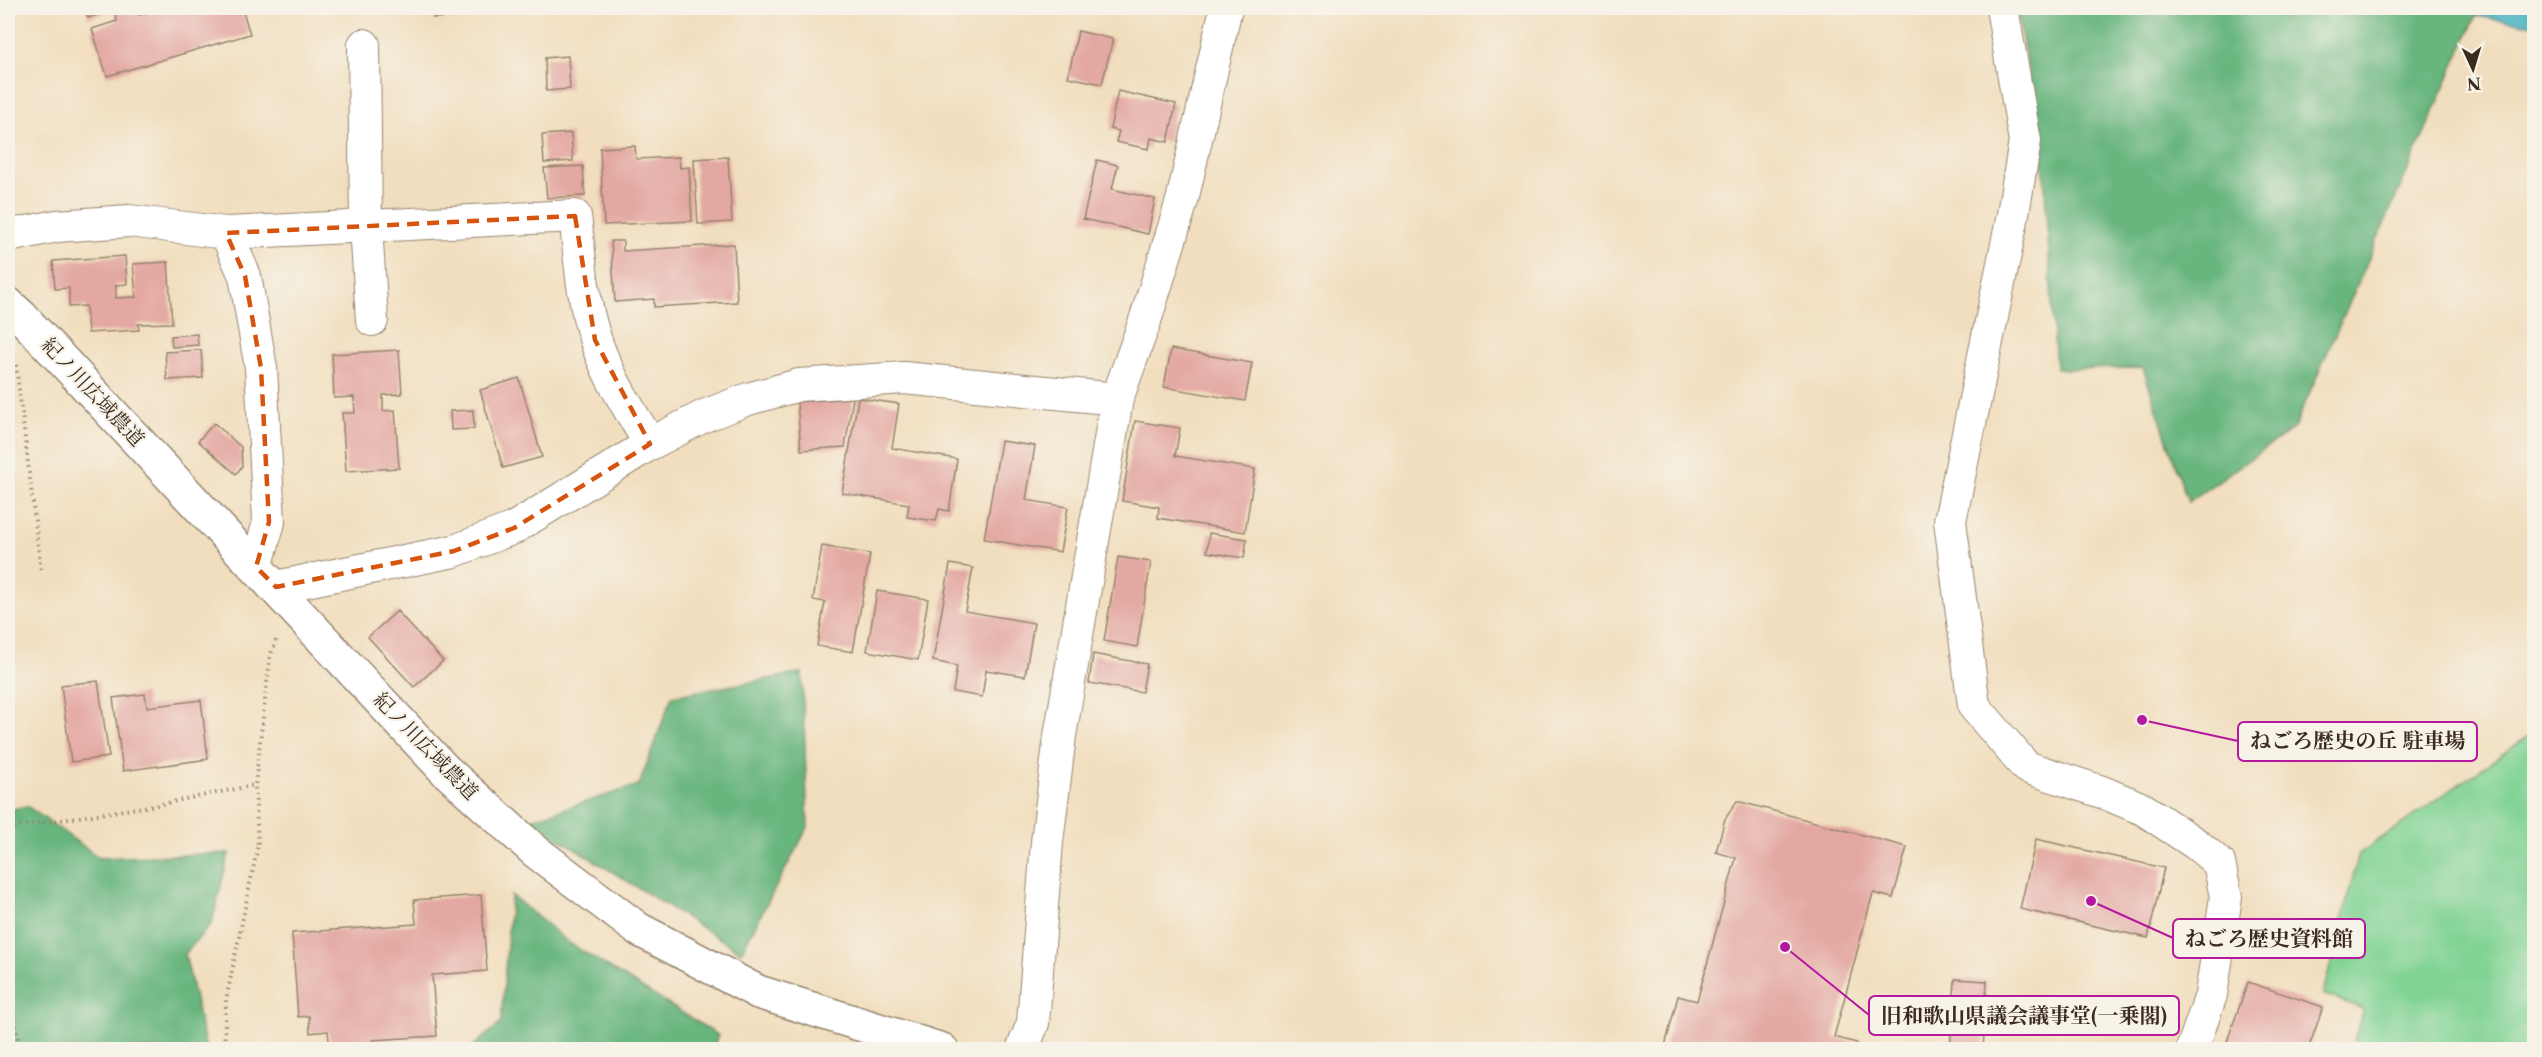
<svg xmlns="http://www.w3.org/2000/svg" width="2542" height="1057" font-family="'Libre Caslon Text','Noto Serif JP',serif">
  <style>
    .green { fill: #81d394; stroke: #5e7e59; stroke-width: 1.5 }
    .forest { fill: #68b57e; stroke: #52704e; stroke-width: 1.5 }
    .water { fill: #45b2c1; stroke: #406e70; stroke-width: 1.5 }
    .building { fill: #e3a8a2 }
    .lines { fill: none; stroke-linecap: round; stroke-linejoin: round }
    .minor-casing { stroke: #96846e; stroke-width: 34 }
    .tertiary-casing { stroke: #96846e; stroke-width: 36 }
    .path { stroke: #96846e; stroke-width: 4; stroke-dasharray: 1.5 4.5; stroke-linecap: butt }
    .minor { stroke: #fff; stroke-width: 32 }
    .tertiary { stroke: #fff; stroke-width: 33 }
    .marked { fill: none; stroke: #d7540e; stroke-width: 4.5; stroke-dasharray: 12 8; stroke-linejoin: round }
    .labels { text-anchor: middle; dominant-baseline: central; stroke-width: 4.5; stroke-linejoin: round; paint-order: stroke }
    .street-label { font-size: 20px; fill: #3b2a1e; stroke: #f7f3e8 }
    .leader { fill: none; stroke: #b5179e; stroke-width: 2 }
    .callout-dot { fill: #b5179e; stroke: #f7f3e8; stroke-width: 2 }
    .callout { fill: #f7f3e8; stroke: #b5179e; stroke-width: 2 }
    .callout-label { font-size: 21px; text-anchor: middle; font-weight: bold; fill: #3b2a1e }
  </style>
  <rect width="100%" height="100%" fill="#f7f3e8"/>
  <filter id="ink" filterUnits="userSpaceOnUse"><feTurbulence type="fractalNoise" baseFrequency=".0167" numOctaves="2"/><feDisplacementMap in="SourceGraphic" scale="12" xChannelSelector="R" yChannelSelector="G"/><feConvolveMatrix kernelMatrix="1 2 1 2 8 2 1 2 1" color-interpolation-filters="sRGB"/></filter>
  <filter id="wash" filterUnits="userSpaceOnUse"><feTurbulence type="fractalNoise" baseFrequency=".008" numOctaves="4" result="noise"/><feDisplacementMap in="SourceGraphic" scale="24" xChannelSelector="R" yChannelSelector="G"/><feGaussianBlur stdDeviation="1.35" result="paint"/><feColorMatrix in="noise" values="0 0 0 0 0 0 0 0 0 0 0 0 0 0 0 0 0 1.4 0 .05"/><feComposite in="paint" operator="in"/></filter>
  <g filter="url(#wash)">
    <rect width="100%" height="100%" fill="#f1debe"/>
    <path class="green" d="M 2534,732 L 2534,1049 L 2352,1049 L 2363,1009 L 2323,994 L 2359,854 Z"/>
    <path class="forest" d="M 2016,8 L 2471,8 L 2476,16 L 2294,428 L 2188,502 L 2143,368 L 2056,369 L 2042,143 Z
      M 802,673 L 808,827 L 741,952 L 529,820 L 639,785 L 672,696 Z
      M 27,806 L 100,858 L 229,853 L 212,923 L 185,954 L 206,1049 L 8,1049 L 8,810 Z
      M 511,895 L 569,943 L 718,1035 L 713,1049 L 470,1049 L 501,1023 Z"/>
    <path class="water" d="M 2471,8 L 2534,8 L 2534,25 L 2476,16 Z"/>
    <g id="blocks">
      <path class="building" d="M 85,8 L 137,8 L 139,15 L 165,8 L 242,8 L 250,34 L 107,76 L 92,29 L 117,21 L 114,10 L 88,18 Z
        M 433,8 L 463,8 L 464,17 L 433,18 Z
        M 1078,31 L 1113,39 L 1102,84 L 1068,77 Z
        M 568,56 L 570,89 L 546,91 L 545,58 Z
        M 1118,91 L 1176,104 L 1168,142 L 1151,138 L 1149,149 L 1116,142 L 1119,131 L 1110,129 Z
        M 571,133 L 573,161 L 544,163 L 542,135 Z
        M 635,146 L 636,159 L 679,157 L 680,168 L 689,167 L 692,221 L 604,225 L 600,148 Z
        M 728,157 L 732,222 L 698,224 L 694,159 Z
        M 1097,160 L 1118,165 L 1112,189 L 1155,199 L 1148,234 L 1083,219 Z
        M 583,166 L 585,196 L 547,198 L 544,168 Z
        M 611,241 L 623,241 L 623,251 L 734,244 L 737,302 L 654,307 L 654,299 L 615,302 Z
        M 125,256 L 127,284 L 116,285 L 116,298 L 136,297 L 133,264 L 168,262 L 172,323 L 138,324 L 139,330 L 88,333 L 86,306 L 69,307 L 69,288 L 55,289 L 53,261 Z
        M 197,334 L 198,345 L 172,347 L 171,336 Z
        M 1171,349 L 1252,363 L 1245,401 L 1164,387 Z
        M 201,350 L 203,378 L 167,380 L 165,352 Z
        M 399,350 L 402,394 L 383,395 L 383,411 L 395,410 L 399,468 L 346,471 L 342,413 L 355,413 L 354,397 L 334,398 L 332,354 Z
        M 519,378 L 542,457 L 503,468 L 480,390 Z
        M 853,398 L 845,447 L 801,450 L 797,402 Z
        M 858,398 L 899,404 L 892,448 L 957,459 L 949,511 L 939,509 L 936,521 L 907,517 L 909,504 L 842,493 Z
        M 473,410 L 474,429 L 451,430 L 450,411 Z
        M 1135,421 L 1180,428 L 1175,456 L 1255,469 L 1245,532 L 1158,518 L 1159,507 L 1122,501 Z
        M 214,423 L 241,447 L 242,466 L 236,474 L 198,441 Z
        M 1001,441 L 1035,446 L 1026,500 L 1068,507 L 1060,552 L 984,539 Z
        M 1209,533 L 1247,539 L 1244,558 L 1207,552 Z
        M 822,546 L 870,554 L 853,652 L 817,646 L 825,602 L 813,600 Z
        M 1118,557 L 1151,562 L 1137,647 L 1104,641 Z
        M 950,564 L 973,568 L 965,611 L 1034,623 L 1025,676 L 986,670 L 982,697 L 953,692 L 957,666 L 933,661 Z
        M 877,591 L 928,599 L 918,660 L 867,651 Z
        M 397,611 L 443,661 L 414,687 L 368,637 Z
        M 1093,654 L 1147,664 L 1142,692 L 1089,683 Z
        M 98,681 L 109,757 L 71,762 L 61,685 Z
        M 145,694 L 147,707 L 201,700 L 208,759 L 123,771 L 113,698 Z
        M 1737,801 L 1907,847 L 1893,898 L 1873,893 L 1834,1037 L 1857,1043 L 1856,1050 L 1664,1050 L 1678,996 L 1697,1001 L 1736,858 L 1716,852 L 1725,819 Z
        M 2036,839 L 2164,868 L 2148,938 L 2020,909 Z
        M 481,895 L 487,971 L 432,975 L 437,1036 L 372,1040 L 373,1048 L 330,1050 L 328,1031 L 310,1033 L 309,1016 L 298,1017 L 292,933 L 416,924 L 414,900 Z
        M 1955,979 L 1987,981 L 1983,1050 L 1950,1050 Z
        M 2248,982 L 2323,1007 L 2308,1050 L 2265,1050 L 2245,1043 L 2242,1050 L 2224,1050 Z"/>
    </g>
  </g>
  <g filter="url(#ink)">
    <use href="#blocks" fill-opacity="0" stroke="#96846e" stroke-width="1.5"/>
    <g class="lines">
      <g class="minor-casing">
        <path id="minor" d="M 2002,8 L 2025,141 L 2012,220 L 1950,521 L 1974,706 L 2026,767 L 2102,792 L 2143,809 L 2196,844 L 2219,863 L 2226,897 L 2211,995 L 2192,1050
          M 364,45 L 366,226 L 372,320
          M 226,233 L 245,276 L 261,368 L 269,522 L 256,567
          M 8,236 L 57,226 L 129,221 L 226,233 L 575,216 C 580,257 582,299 595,338 C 607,376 630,410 650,444
          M 276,587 L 454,551 L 514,528 L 650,444 L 704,416 L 748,399 L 799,385 L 904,378 L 1117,399
          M 1022,1050 L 1033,1023 L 1047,842 L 1060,736 L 1117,399 L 1145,321 L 1182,201 L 1226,8"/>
      </g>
      <g class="tertiary-casing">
        <path id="tertiary" d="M 8,304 L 21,316 L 444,769 L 535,851 L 638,929 L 758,992 L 942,1050"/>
      </g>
      <path class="path" d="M 16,365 L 41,570
        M 8,828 L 157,805 L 255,785 L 270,657 L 276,640
        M 8,984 L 20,1050
        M 224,1050 L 226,1000 L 258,845 L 255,785"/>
      <use href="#minor" class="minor"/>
      <use href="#tertiary" class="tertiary"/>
    </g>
  </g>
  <path class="marked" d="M 575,216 L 595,340 L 650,444 L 514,528 L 454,551 L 276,587 L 256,567 L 269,522 L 261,368 L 245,276 L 226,233 Z"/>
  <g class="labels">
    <g class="street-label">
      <text transform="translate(93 392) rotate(47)">紀ノ川広域農道</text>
      <text transform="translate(426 746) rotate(46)">紀ノ川広域農道</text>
    </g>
  </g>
  <path class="leader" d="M2142 720L2238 741M2091 901L2173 938M1785 947L1869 1015"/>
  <g class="callout-dot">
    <circle cx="2142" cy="720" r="6"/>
    <circle cx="2091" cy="901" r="6"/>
    <circle cx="1785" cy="947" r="6"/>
  </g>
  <g class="callout">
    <rect x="2238" y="722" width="239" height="39" rx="6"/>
    <rect x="2173" y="919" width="192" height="39" rx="6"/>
    <rect x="1869" y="996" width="310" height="39" rx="6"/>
  </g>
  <g class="callout-label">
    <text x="2358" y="748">ねごろ歴史の丘 駐車場</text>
    <text x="2269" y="946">ねごろ歴史資料館</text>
    <text x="2024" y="1023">旧和歌山県議会議事堂(一乗閣)</text>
  </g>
  <rect width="2542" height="1057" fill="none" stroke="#f7f3e8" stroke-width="30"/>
  <g transform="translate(2473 69) rotate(176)" stroke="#f7f3e8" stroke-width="4.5" paint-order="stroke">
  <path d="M0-4.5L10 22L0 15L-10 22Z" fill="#3b2a1e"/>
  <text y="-9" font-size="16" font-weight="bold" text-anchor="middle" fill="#3b2a1e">N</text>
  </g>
</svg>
